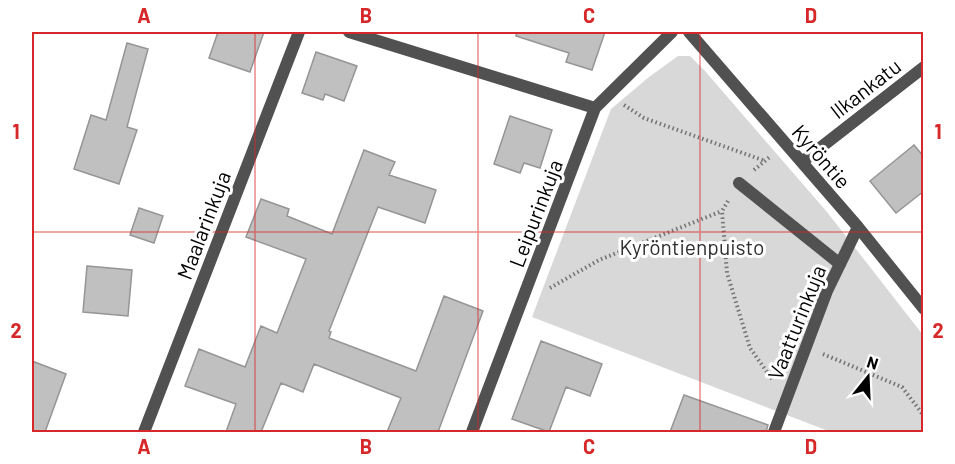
<svg xmlns="http://www.w3.org/2000/svg" width="955" height="464" font-family="Barlow,sans-serif">
  <style>
    .green { fill: #d8d8d8 }
    .building { fill: #c0c0c0; stroke: #959595; stroke-width: 1.5 }
    .lines { fill: none; stroke-linecap: round; stroke-linejoin: round }
    .path { stroke: #737373; stroke-width: 4; stroke-dasharray: 1.5 3; stroke-linecap: butt }
    .service { stroke: #515151; stroke-width: 12 }
    .minor { stroke: #515151; stroke-width: 12 }
    .grid { fill: none; stroke: #d62828; stroke-width: 1.5; stroke-opacity: 0.55 }
    .labels { text-anchor: middle; dominant-baseline: central; stroke-width: 6; stroke-linejoin: round; paint-order: stroke }
    .street-label { font-size: 21px; fill: #000; stroke: #fff }
    .park-label { font-size: 21px; fill: #2f2f2f; stroke: #fff }
    .neatline { fill: none; stroke: #d62828; stroke-width: 2 }
    .grid-label { font-size: 20px; text-anchor: middle; font-weight: bold; fill: #d62828 }
  </style>
  <rect width="100%" height="100%" fill="#fff"/>
  <path class="green" d="M 678,56 L 690,56 L 705,71 L 827,212 L 923,335 L 923,432 L 831,432 L 532,317 L 611,109 L 649,77 Z"/>
  <path class="building" d="M 218,32 L 264,32 L 250,72 L 209,58 Z
    M 517,32 L 605,32 L 592,70 L 566,62 L 569,53 L 516,36 Z
    M 127,43 L 148,49 L 127,127 L 137,130 L 119,184 L 74,169 L 91,115 L 106,120 Z
    M 316,52 L 357,66 L 344,101 L 325,94 L 323,100 L 302,93 Z
    M 510,116 L 552,130 L 540,168 L 524,163 L 520,173 L 494,164 Z
    M 914,145 L 924,157 L 924,191 L 896,213 L 870,181 Z
    M 364,150 L 395,162 L 389,175 L 436,190 L 425,223 L 378,207 L 329,331 L 331,332 L 329,338 L 416,371 L 444,296 L 483,311 L 438,432 L 387,432 L 401,398 L 314,364 L 303,392 L 281,383 L 261,432 L 226,432 L 236,404 L 185,386 L 199,349 L 245,367 L 261,326 L 277,333 L 306,259 L 246,237 L 261,199 L 289,209 L 287,216 L 332,234 Z
    M 139,208 L 163,216 L 154,243 L 130,235 Z
    M 87,266 L 132,270 L 128,316 L 83,312 Z
    M 541,341 L 602,364 L 590,396 L 566,387 L 549,432 L 512,419 Z
    M 32,361 L 66,374 L 45,432 L 32,432 Z
    M 684,395 L 768,425 L 766,432 L 670,432 Z"/>
  <g class="lines">
    <path class="path" d="M 624,105 L 644,118 L 765,161
      M 754,170 L 771,156
      M 728,201 L 722,211 L 727,273 L 750,348 L 772,379
      M 550,288 L 599,260 L 722,211
      M 823,354 L 902,387 L 924,416"/>
    <path class="service" d="M 739,183 L 840,264"/>
    <path class="minor" d="M 349,32 L 595,108
      M 689,32 L 858,227 L 924,309
      M 802,162 L 924,67
      M 144,432 L 299,32
      M 472,432 L 595,108 L 672,32
      M 774,432 L 827,291 L 858,227"/>
  </g>
  <path class="grid" d="M 255,32 L 255,432M 478,32 L 478,432M 700,32 L 700,432M 32,232 L 924,232"/>
  <g class="labels">
    <g class="street-label">
      <text transform="translate(865 88) rotate(-38)">Ilkankatu</text>
      <text transform="translate(822 156) rotate(49)">Kyröntie</text>
      <text transform="translate(535 213) rotate(-69)">Leipurinkuja</text>
      <text transform="translate(203 225) rotate(-69)">Maalarinkuja</text>
      <text transform="translate(796 322) rotate(-68)">Vaatturinkuja</text>
    </g>
    <g class="park-label">
      <text x="692" y="246">Kyröntienpuisto</text>
    </g>
  </g>
  <rect width="955" height="464" fill="none" stroke="#ffffff" stroke-width="66"/>
  <g transform="translate(868 377) rotate(18)" stroke="#ffffff" stroke-width="4.5" paint-order="stroke">
  <path d="M0-4.5L10 22L0 15L-10 22Z" fill="#000000"/>
  <text y="-9" font-size="16" font-weight="bold" text-anchor="middle" fill="#000000">N</text>
  </g>
  <rect x="33" y="33" width="889" height="398" class="neatline"/>
  <g class="grid-label">
    <text x="144" y="23">A</text>
    <text x="366" y="23">B</text>
    <text x="589" y="23">C</text>
    <text x="811" y="23">D</text>
    <text x="16" y="139">1</text>
    <text x="938" y="139">1</text>
    <text x="16" y="338">2</text>
    <text x="938" y="338">2</text>
    <text x="144" y="454">A</text>
    <text x="366" y="454">B</text>
    <text x="589" y="454">C</text>
    <text x="811" y="454">D</text>
  </g>
</svg>
